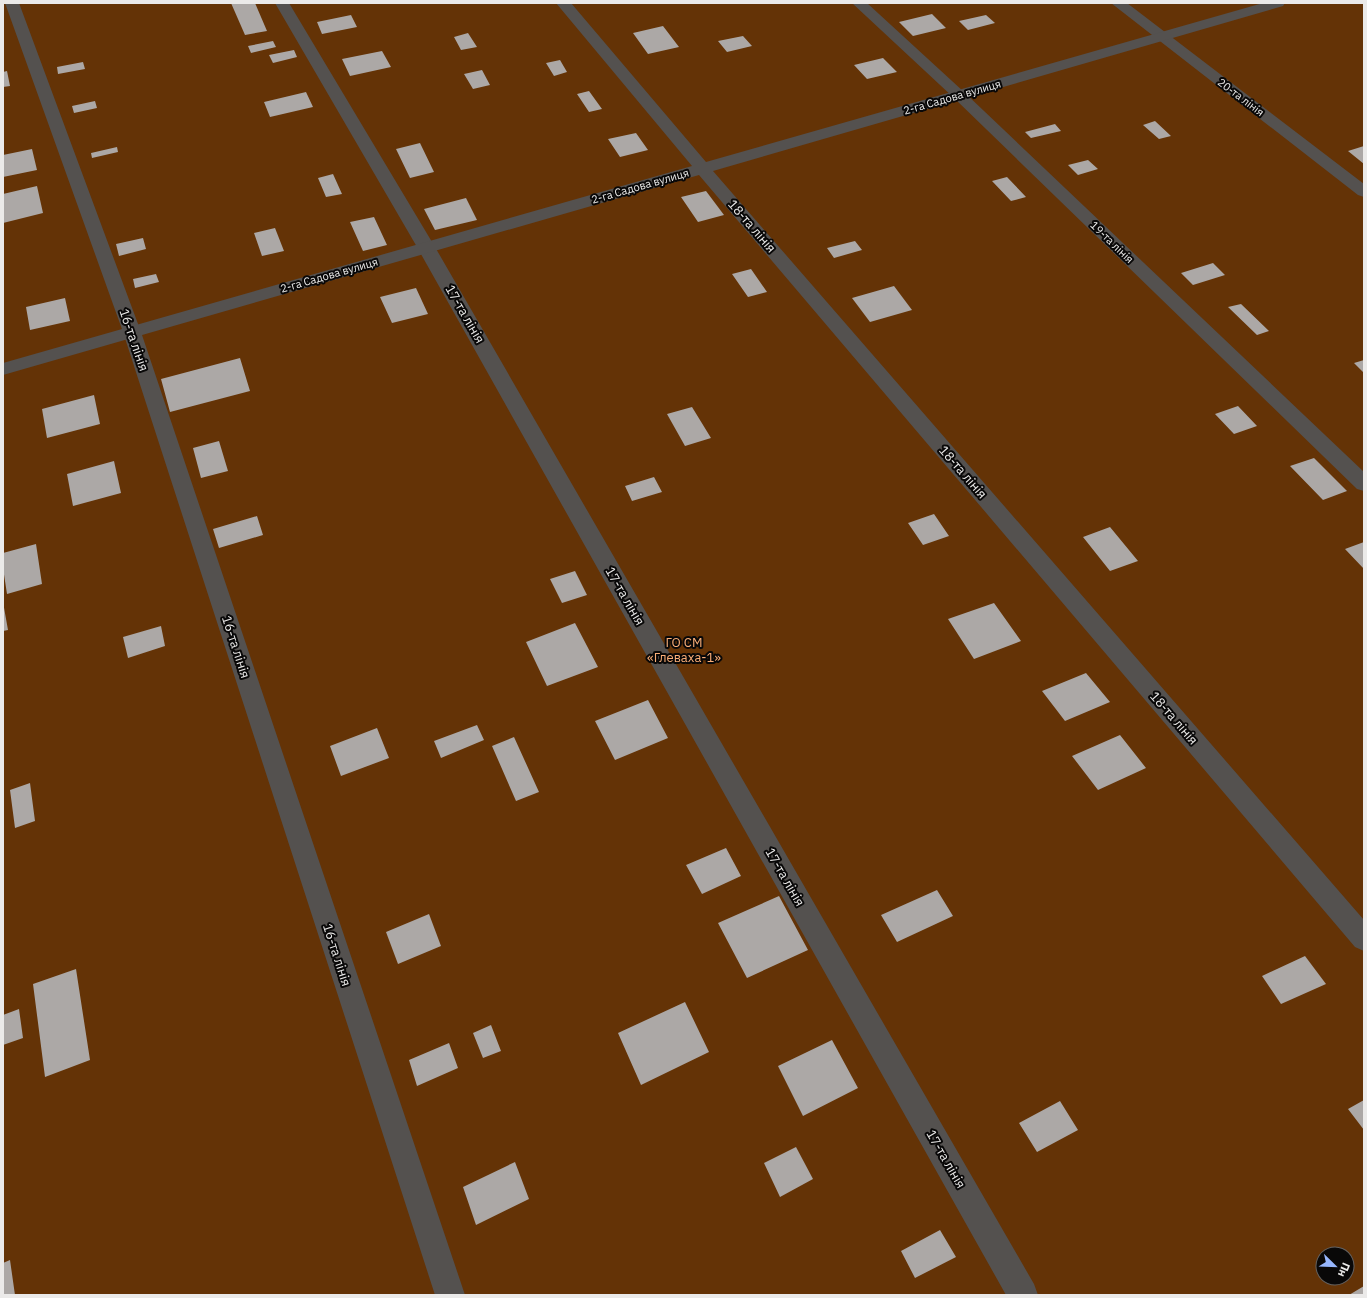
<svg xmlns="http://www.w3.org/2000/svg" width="1367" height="1298" font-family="'IBM Plex Sans',sans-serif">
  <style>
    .green { fill: #643306; fill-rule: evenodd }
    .building { fill: #aca8a6 }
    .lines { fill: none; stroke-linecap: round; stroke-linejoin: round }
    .lane { fill: #54514f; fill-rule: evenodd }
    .street { fill: #54514f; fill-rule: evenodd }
    .labels { text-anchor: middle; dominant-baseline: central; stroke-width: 4; stroke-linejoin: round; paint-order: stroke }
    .far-street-label { font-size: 11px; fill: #ebeae9; stroke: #090808 }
    .street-label { font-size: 13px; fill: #ebeae9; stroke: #090808 }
    .park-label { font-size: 13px; fill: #fbaf78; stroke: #090808 }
  </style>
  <rect width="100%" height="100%" fill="#201e1d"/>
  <path class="green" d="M 3,3 L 1364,3 L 1364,1295 L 3,1295 ZM 1323,1254 L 1347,1254 L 1347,1278 L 1323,1278 Z"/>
  <path class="building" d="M 231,3 L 255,3 L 267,31 L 245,35 Z
    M 932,14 L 946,28 L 913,36 L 899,22 Z
    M 351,15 L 357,27 L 322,34 L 317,22 Z
    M 986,15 L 995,23 L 968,30 L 959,21 Z
    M 663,26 L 679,47 L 648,54 L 633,33 Z
    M 468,33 L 477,47 L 461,50 L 454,37 Z
    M 743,36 L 752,46 L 727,52 L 718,41 Z
    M 273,41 L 276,47 L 251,53 L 248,46 Z
    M 294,50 L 297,57 L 273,63 L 269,55 Z
    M 382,51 L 391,67 L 350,76 L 342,59 Z
    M 883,58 L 897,72 L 867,79 L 854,65 Z
    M 560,60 L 567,72 L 554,76 L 546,63 Z
    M 83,62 L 85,69 L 58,74 L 57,67 Z
    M 482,70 L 490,85 L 473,89 L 464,74 Z
    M 7,71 L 10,86 L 3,87 L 3,72 Z
    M 589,91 L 602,109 L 589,112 L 577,94 Z
    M 306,92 L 313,107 L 270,117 L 264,102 Z
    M 95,101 L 97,108 L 74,113 L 72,106 Z
    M 1155,121 L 1171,136 L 1159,139 L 1143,125 Z
    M 1055,124 L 1061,131 L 1031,138 L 1025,132 Z
    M 636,133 L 648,150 L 620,157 L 608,139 Z
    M 420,143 L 434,172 L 410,178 L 396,149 Z
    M 1364,146 L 1364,164 L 1348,151 Z
    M 117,147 L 118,152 L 92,158 L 91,153 Z
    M 32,149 L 37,170 L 3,177 L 3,155 Z
    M 1088,160 L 1098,169 L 1078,175 L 1068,165 Z
    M 333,174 L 342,194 L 326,197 L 318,178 Z
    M 1007,177 L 1026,197 L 1011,201 L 992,181 Z
    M 37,186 L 43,213 L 3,223 L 3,194 Z
    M 706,191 L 724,215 L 698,222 L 681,197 Z
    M 466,198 L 477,220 L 435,230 L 424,209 Z
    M 374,217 L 387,245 L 363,251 L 350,222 Z
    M 275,228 L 284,251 L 262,256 L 254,233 Z
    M 143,238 L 146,249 L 119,256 L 116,244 Z
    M 855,241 L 862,250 L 834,258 L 827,248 Z
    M 1213,263 L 1225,275 L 1193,285 L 1181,273 Z
    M 751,269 L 767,292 L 748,297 L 732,274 Z
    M 156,274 L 159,282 L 135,288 L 133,279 Z
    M 894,286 L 912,310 L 870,322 L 852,298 Z
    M 416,288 L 428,314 L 392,323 L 380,297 Z
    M 65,298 L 70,321 L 30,330 L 26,307 Z
    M 1241,304 L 1269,331 L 1257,335 L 1228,307 Z
    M 240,358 L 250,391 L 170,412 L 161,379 Z
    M 1364,360 L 1364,373 L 1354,363 Z
    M 94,395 L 100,424 L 47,438 L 42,409 Z
    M 1238,406 L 1257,426 L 1234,434 L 1215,414 Z
    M 692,407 L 711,438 L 685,446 L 667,414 Z
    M 219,441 L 228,471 L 201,478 L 193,448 Z
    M 1314,458 L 1347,491 L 1323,500 L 1290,466 Z
    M 114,461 L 121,493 L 73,506 L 67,474 Z
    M 654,477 L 662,492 L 632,501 L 625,486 Z
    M 934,514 L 949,536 L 923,545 L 908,523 Z
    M 257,516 L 263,535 L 219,548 L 213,529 Z
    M 1110,527 L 1138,561 L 1110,571 L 1083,537 Z
    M 1364,542 L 1364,569 L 1345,549 Z
    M 36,544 L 42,584 L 7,594 L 3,568 L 3,553 Z
    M 575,571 L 587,595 L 562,603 L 550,579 Z
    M 3,602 L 8,630 L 3,631 Z
    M 994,603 L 1021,641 L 974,659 L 948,619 Z
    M 575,623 L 598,667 L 547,686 L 526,642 Z
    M 161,626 L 165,646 L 128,658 L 123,637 Z
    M 1086,673 L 1110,702 L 1065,721 L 1042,691 Z
    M 648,700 L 668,738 L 615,760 L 595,721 Z
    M 477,725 L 484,740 L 441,758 L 434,741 Z
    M 377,728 L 389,758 L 341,776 L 330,746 Z
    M 1120,735 L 1146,768 L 1098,790 L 1072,756 Z
    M 514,737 L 539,792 L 516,801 L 492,746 Z
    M 30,783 L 35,821 L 15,828 L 10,790 Z
    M 726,848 L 741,876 L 702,894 L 686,865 Z
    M 937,890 L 953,916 L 897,942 L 881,915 Z
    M 779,896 L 808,950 L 747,978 L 718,923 Z
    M 429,914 L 441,946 L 398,964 L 386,932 Z
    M 1305,956 L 1326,984 L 1281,1004 L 1262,976 Z
    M 76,969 L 90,1060 L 45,1077 L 33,984 Z
    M 685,1002 L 709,1052 L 641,1085 L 618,1033 Z
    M 19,1009 L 23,1038 L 3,1045 L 3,1015 Z
    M 491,1025 L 501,1051 L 483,1058 L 473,1033 Z
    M 832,1040 L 858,1088 L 803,1116 L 778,1066 Z
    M 449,1043 L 458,1068 L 417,1086 L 409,1060 Z
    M 1364,1100 L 1364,1130 L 1348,1109 Z
    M 1060,1101 L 1078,1130 L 1037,1152 L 1019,1123 Z
    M 796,1147 L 813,1179 L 780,1197 L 764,1163 Z
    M 515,1162 L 529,1199 L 476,1225 L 463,1187 Z
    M 940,1230 L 956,1257 L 915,1278 L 901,1251 Z
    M 10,1260 L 15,1295 L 3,1295 L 3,1263 Z
    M 1364,1286 L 1364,1295 L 1349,1295 Z"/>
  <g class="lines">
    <path class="lane" d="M 5,3 L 19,3 L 141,332 L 465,1295 L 435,1295 L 123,332 Z
      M 275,3 L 289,3 L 435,247 L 1034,1284 L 1038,1295 L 1006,1295 L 417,247 Z
      M 852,3 L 867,3 L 964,92 L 1364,472 L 1364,491 L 1357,489 L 954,98 Z
      M 1111,3 L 1127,3 L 1364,184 L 1364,197 L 1358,195 Z"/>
    <path class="street" d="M 556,3 L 571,3 L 706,162 L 1263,3 L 1285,3 L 1283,6 L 713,171 L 1364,920 L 1364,951 L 1355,947 L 699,175 L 3,375 L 3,363 L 692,166 Z"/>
  </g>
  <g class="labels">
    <g class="far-street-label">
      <text transform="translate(952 97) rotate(-16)">2-га Садова вулиця</text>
      <text transform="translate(1241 97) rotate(37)">20-та лінія</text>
      <text transform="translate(640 186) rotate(-16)">2-га Садова вулиця</text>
      <text transform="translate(1112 242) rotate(44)">19-та лінія</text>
      <text transform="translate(329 275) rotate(-16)">2-га Садова вулиця</text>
    </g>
    <g class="street-label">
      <text transform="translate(752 226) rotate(49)">18-та лінія</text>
      <text transform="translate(465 314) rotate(60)">17-та лінія</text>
      <text transform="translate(134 340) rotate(71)">16-та лінія</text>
      <text transform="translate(963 472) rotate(49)">18-та лінія</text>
      <text transform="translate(625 596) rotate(60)">17-та лінія</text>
      <text transform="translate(236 647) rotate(72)">16-та лінія</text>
      <text transform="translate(1174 718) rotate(49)">18-та лінія</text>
      <text transform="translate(785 877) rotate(60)">17-та лінія</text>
      <text transform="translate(337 955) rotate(72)">16-та лінія</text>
      <text transform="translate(946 1159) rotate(60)">17-та лінія</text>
    </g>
    <g class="park-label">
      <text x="684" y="642">ГО СМ<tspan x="684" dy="15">«Глеваха-1»</tspan></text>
    </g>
  </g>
  <rect width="1367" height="1298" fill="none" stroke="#ebeae9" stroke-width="8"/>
  <g transform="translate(1335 1266) rotate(113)"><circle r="19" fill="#090808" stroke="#636262"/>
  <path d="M0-3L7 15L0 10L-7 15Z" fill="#97b6fd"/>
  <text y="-6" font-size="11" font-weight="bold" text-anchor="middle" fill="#ebeae9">Пн</text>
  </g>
</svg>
